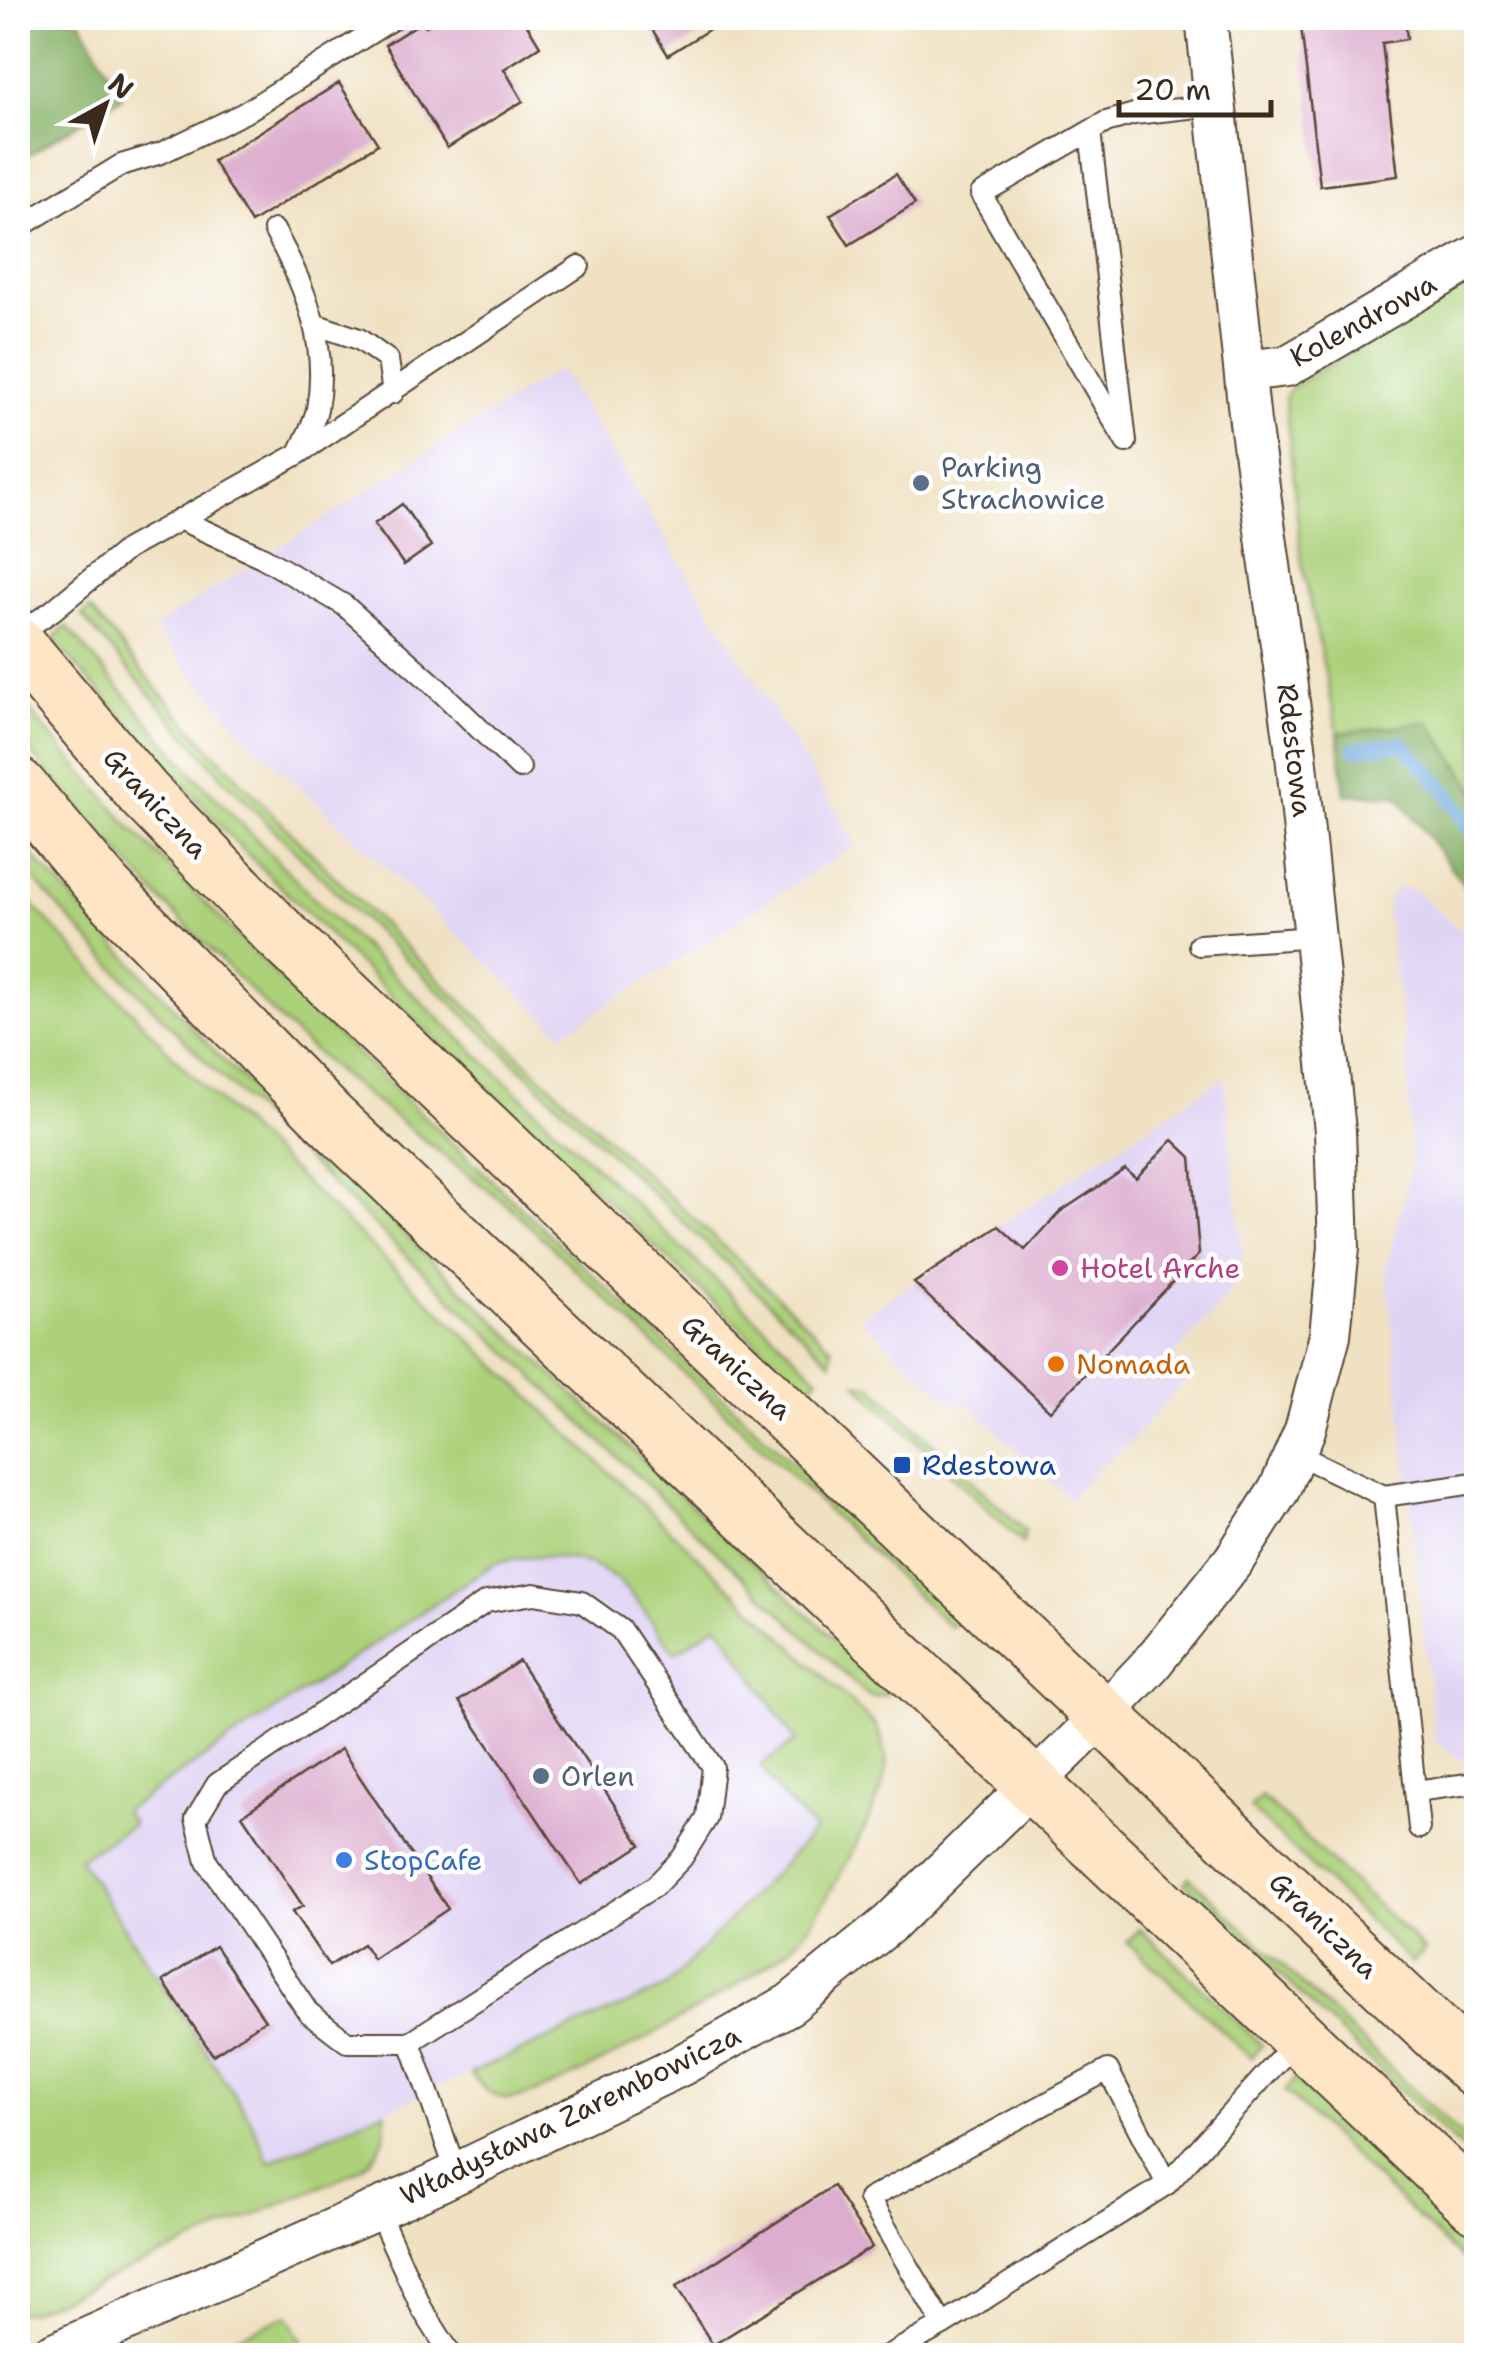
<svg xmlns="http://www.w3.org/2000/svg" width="1494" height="2373" font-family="'Shantell Sans',sans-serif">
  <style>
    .built { fill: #e0d4f4 }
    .green { fill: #acd17a; stroke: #747e4c; stroke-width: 2.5 }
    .forest { fill: #89b36a; stroke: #626e44; stroke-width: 2.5 }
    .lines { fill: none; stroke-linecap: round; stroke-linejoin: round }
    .stream { stroke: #70a9e0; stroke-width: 15 }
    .building { fill: #ddadcf }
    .lane-casing { stroke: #564537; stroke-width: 24 }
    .street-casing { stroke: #564537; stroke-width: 44 }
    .secondary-casing { stroke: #564537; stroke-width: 59 }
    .lane { stroke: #fff; stroke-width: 20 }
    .street { stroke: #fff; stroke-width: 40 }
    .secondary { stroke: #fde5c5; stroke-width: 55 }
    .service-dot { fill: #5c6f8a; stroke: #fff; stroke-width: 4 }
    .hotel-dot { fill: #d1479c; stroke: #fff; stroke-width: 4 }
    .food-dot { fill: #e8710a; stroke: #fff; stroke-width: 4 }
    .transit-dot { fill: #1a4fb4; stroke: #fff; stroke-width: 4 }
    .shop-dot { fill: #3f7fe0; stroke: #fff; stroke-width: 4 }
    .labels { text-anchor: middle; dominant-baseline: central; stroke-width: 9; stroke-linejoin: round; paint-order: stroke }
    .street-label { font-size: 28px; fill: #3b2a1e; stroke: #fff }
    .service-label { font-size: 28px; fill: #4e5e75; stroke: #fff; text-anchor: start }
    .hotel-label { font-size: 28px; fill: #b23c85; stroke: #fff; text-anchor: start }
    .food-label { font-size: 28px; fill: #c56008; stroke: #fff; text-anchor: start }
    .transit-label { font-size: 28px; fill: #164399; stroke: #fff; text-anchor: start }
    .shop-label { font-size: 28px; fill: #366cbe; stroke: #fff; text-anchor: start }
  </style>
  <rect width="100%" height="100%" fill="#fff"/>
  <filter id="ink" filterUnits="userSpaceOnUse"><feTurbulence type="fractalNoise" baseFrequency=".01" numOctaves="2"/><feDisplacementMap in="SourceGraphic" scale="20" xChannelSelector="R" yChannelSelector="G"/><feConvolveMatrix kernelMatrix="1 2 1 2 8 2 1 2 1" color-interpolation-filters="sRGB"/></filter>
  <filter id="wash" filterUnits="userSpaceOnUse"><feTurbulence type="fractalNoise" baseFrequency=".0048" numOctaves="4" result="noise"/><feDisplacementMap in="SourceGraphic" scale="40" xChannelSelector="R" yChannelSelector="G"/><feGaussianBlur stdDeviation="2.25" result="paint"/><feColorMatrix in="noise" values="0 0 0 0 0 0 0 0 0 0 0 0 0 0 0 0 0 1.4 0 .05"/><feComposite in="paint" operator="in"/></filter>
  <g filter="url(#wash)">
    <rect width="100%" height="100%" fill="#f0e1c2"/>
    <path class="built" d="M 559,369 L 857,844 L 563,1034 L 254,744 L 153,628 Z
      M 1396,886 L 1415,890 L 1476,943 L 1476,1757 L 1459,1759 L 1435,1741 L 1386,1267 L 1411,1168 L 1407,1058 L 1386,907 Z
      M 1224,1077 L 1243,1255 L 1241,1272 L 1225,1301 L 1170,1359 L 1171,1370 L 1185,1382 L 1123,1449 L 1096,1469 L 1069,1499 L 964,1400 L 956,1406 L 860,1318 Z
      M 589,1500 L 797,1694 L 826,1819 L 666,1987 L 237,2176 L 37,1869 Z"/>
    <path class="green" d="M 1476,278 L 1476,792 L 1429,722 L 1338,733 L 1302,564 L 1285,399 L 1291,388 Z
      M 90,609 C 129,655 167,703 209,747 C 406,958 622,1150 832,1348 L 831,1362 L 356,912 L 226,781 L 82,616 Z
      M 67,627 L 196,777 L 332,917 L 819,1378 L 807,1390 L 439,1043 L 236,843 L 55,642 L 57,634 Z
      M 18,698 L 133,830 L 321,1020 L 958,1618 L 950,1627 L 510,1207 L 341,1075 L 283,1023 L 158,897 L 18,737 Z
      M 18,840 L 222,1059 L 492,1318 L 889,1690 L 885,1695 L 871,1697 L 864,1692 C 714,1549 565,1407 415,1264 C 279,1134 141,1004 18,861 Z
      M 18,889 L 187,1071 L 876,1726 C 884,1743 889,1757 885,1777 C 879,1807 816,1924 794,1944 C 762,1975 544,2103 506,2099 C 492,2098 478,2085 471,2073 L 666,1987 L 815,1830 L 778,1792 L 761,1765 L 796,1741 L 718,1624 L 675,1653 C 658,1632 645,1609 627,1590 C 593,1552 539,1553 495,1563 L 124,1811 L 133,1824 L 79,1859 L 251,2120 L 269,2162 L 385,2111 C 389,2139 378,2157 355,2172 L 30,2312 L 18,2312 Z
      M 857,1384 L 871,1385 L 1025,1531 L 1023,1543 Z
      M 1261,1796 L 1425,1950 L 1412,1963 L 1250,1808 Z
      M 1189,1877 L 1476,2149 L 1476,2162 L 1184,1883 Z
      M 1140,1929 L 1262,2045 L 1251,2058 L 1127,1942 Z
      M 1296,2078 L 1476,2249 L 1476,2273 L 1285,2091 Z
      M 287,2315 L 310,2355 L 195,2355 Z"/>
    <path class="forest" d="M 18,18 L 79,18 L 122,97 L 18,161 Z
      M 1429,722 L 1476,792 L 1476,901 L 1397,795 L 1345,794 L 1338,733 Z"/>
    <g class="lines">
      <path class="stream" d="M 1355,749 L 1402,743 L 1444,788 L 1476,838"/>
    </g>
    <g id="blocks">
      <path class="building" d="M 440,18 L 523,18 L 540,46 L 504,69 L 523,101 L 447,148 L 385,45 L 423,21 L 426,26 Z
        M 645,18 L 718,18 L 721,22 L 668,55 Z
        M 1300,18 L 1405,18 L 1407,39 L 1382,43 L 1398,176 L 1320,186 Z
        M 339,83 L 378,144 L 251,223 L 213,161 Z
        M 896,174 L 915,204 L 849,245 L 830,215 Z
        M 402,504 L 431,546 L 404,565 L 374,524 Z
        M 1173,1140 L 1191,1157 L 1199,1254 L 1050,1411 L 914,1283 L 999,1226 L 1025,1250 L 1060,1212 L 1125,1169 L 1136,1178 Z
        M 519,1661 L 641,1845 L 581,1884 L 459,1701 Z
        M 341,1749 L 448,1909 L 373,1959 L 363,1944 L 329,1966 L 292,1912 L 303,1906 L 242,1815 Z
        M 215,1946 L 265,2020 L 213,2055 L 163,1981 Z
        M 833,2186 L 872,2247 L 713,2345 L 676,2287 Z"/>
    </g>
  </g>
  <g filter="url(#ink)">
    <use href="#blocks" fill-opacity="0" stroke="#564537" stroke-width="2.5"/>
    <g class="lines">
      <g class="lane-casing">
        <path id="lane" d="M 1090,131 L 1126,442 L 981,194 L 1106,122 L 1134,114 L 1216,105
          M 18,228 L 121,165 L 161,153 L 244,113 L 394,18
          M 274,230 C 305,286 329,343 317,409 C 314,424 305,439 299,453
          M 317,325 L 359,339 L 388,360 L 393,393
          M 179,519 L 262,557 L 344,605 L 432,683 L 520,768
          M 18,634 L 52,611 L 127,549 L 298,454 L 579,266
          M 1199,945 L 1316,937
          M 1295,1453 L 1384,1496 L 1474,1483
          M 1384,1496 L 1419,1828
          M 534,1594 L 582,1602 L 621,1630 L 713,1767 L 707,1818 L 682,1858 L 655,1886 L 410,2042 L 347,2042 L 308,2012 L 207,1862 L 196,1819 L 217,1784 L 486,1602 Z
          M 1415,1791 L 1476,1783
          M 410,2042 L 457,2174
          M 377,2209 L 422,2309 L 452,2356
          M 943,2325 L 869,2199 L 1108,2070 L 1167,2184
          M 887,2356 L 943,2325 L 1167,2184 L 1298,2039"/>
      </g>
      <g class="street-casing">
        <path id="street" d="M 1245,371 L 1287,366 L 1476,256
          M 47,2356 L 432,2185 L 680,2066 L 790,2004 L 890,1923 L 1103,1715 L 1151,1664 L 1234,1560 L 1279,1490 L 1305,1430 L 1330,1335 L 1339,1247 L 1335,1131 L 1295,745 L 1250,422 L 1206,18"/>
      </g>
      <g class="secondary-casing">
        <path id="secondary" d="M 18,645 L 144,794 L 277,931 L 1476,2070
          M 18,786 L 106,890 L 329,1118 L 1476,2205"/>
      </g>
      <use href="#lane" class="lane"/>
      <use href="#street" class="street"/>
      <use href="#secondary" class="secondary"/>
    </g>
  </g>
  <g class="service-dot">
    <circle cx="921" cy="483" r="10"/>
    <circle cx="541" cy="1776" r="10"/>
  </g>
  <circle class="hotel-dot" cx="1060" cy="1268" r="10"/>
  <circle class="food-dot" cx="1056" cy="1364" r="10"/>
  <rect class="transit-dot" x="892" y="1455" width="20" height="20" rx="5"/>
  <circle class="shop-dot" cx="344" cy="1860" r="10"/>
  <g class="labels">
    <g class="street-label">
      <text transform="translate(1363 320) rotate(-29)">Kolendrowa</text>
      <text transform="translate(1295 750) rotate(83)">Rdestowa</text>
      <text transform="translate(156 803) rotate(47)">Graniczna</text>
      <text transform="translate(737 1367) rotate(43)">Graniczna</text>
      <text transform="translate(1324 1925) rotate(44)">Graniczna</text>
      <text transform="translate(570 2115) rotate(-26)">Władysława Zarembowicza</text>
    </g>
    <g class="service-label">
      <text x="941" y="467">Parking<tspan x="941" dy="32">Strachowice</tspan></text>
      <text x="561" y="1776">Orlen</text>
    </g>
    <g class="hotel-label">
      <text x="1080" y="1268">Hotel Arche</text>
    </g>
    <g class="food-label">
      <text x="1076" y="1364">Nomada</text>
    </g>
    <g class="transit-label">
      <text x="922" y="1465">Rdestowa</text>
    </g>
    <g class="shop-label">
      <text x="364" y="1860">StopCafe</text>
    </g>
  </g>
  <rect width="1494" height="2373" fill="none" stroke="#fff" stroke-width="60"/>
  <g transform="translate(105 105) rotate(40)" stroke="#ffffff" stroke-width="8" paint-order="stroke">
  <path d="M0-8L18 38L0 25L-18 38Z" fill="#3b2a1e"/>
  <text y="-15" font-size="28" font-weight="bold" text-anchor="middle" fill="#3b2a1e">N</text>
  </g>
  <path d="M1119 100v15h152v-15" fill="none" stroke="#3b2a1e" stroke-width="5"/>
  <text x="1134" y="100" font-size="30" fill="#3b2a1e" stroke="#ffffff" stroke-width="8" paint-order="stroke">20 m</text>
</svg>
